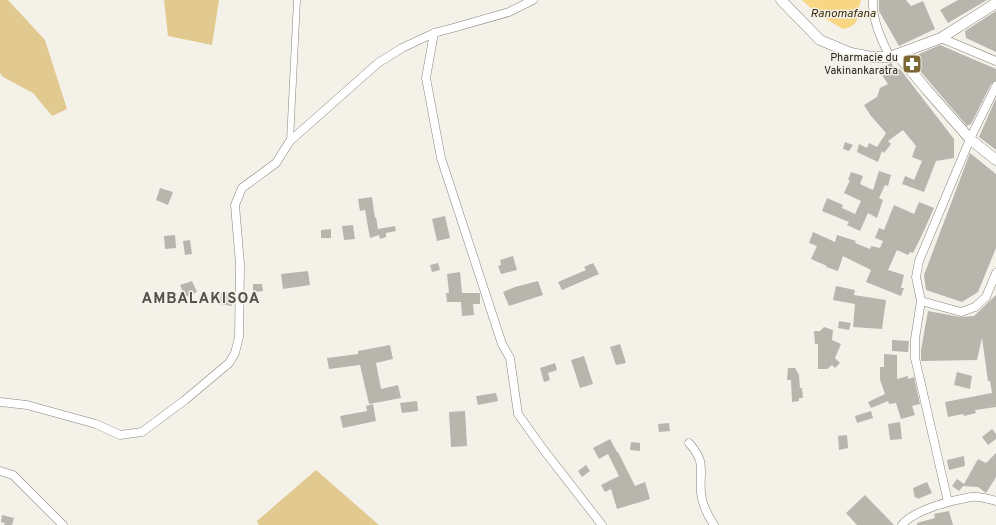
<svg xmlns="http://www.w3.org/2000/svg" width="996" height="525" font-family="Overpass,sans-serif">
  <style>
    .green { fill: #e1c98f }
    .water { fill: #f8d683 }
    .building { fill: #b8b5ad }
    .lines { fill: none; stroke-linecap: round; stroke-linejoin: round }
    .pedestrian-casing { stroke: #88857e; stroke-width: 7 }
    .minor-casing { stroke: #88857e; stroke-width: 9 }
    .tertiary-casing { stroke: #88857e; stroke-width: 11 }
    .pedestrian { stroke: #fff; stroke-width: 6 }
    .minor { stroke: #fff; stroke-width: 8 }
    .tertiary { stroke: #fff; stroke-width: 10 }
    .labels { text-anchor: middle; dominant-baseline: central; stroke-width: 3; stroke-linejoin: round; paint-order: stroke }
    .poi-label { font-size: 11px; fill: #201e1c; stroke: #f4f1e9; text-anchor: end }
    .water-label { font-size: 12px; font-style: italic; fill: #3d2f09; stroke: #f4f1e9 }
    .district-label { font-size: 15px; font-weight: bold; letter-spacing: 1px; fill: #54514a; stroke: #f4f1e9 }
  </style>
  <rect width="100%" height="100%" fill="#f4f1e9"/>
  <path class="green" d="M 0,0 L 8,0 L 45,40 L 67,109 L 52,116 L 33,93 L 3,77 L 0,73 Z
    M 164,0 L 219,0 L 212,45 L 168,36 Z
    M 316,470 L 379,525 L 259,525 L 257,521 Z"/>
  <path class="water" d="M 802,0 L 861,0 C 855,15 863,25 843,29 L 816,13 Z"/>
  <path class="building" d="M 879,0 L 906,0 L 911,6 L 923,1 L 935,29 L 899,46 L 879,11 Z
    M 958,0 L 987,0 L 948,23 L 940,10 Z
    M 996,11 L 996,52 L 966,38 L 965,31 Z
    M 940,45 L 996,69 L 996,81 L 991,84 L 971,124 L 967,126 L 916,66 L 915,59 L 919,54 Z
    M 891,63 L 895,69 L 900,69 L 954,139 L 954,158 L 936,161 L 924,192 L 902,184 L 905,176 L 914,180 L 922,161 L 912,157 L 916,146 L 903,130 L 888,141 L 891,144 L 884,153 L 882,151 L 878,162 L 857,152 L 859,144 L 867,148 L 869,143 L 877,147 L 886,133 L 871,116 L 864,105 L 877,97 L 880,88 L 888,84 L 878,69 Z
    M 996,98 L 996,150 L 979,137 Z
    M 845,142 L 853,145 L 849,151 L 843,149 Z
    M 970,153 L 996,174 L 996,248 L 978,292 L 962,302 L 926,290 L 924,275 Z
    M 879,171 L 891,175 L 888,186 L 885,185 L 879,198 L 883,200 L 877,218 L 868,213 L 860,231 L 847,225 L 849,222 L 822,211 L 827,198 L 843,205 L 842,208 L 855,214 L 861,201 L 844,193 L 850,180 L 848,180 L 851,172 L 863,176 L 860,184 L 873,190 Z
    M 160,188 L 173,192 L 168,205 L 156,200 Z
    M 372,197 L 375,218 L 376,217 L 378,229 L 395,226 L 396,231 L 386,233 L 386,237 L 380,239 L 379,235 L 370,238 L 365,210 L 360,211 L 358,199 Z
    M 919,202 L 934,208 L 922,235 L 913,253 L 910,252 L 908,255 L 897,250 L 888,270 L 904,275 L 901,288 L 904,288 L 901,296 L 866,282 L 871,270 L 843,256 L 838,271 L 826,267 L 827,266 L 811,259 L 817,246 L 809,243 L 813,232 L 835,242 L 837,235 L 856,241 L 855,243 L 870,249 L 871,246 L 880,248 L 883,241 L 875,238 L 879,228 L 884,230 L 894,205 L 914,214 Z
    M 445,216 L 450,238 L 437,241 L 432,219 Z
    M 353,225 L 355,239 L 344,240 L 342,226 Z
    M 331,229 L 331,238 L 321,238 L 321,230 Z
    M 175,235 L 176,248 L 165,249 L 164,236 Z
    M 190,240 L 192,254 L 185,255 L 183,241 Z
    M 513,256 L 517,270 L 501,274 L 498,266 L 501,265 L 500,260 Z
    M 438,263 L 440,270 L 432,272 L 430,265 Z
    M 593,263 L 599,274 L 562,290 L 558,282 L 586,270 L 584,267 Z
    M 308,271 L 310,285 L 283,289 L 281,274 Z
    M 460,272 L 462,293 L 480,293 L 480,304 L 473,304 L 474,315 L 462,316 L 461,302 L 447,302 L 446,293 L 449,293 L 447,274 Z
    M 192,281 L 197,292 L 185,297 L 180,285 Z
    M 538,281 L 543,295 L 509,306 L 503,292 L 515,287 Z
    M 253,284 L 262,284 L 263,291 L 253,292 Z
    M 836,286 L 855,290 L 854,295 L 886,300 L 882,329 L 853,327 L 855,304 L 833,300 Z
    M 221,292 L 233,293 L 232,306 L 220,304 Z
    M 996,295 L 996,407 L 975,410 L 976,413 L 964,416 L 963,414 L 948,417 L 945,402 L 992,393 L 990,381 L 988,381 L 982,338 L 977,360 L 921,361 L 921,350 L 928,311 L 960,317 L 974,316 Z
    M 839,321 L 851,323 L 849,330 L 838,328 Z
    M 824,327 L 833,330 L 832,340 L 841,344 L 835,358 L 840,363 L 835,368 L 832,365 L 827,369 L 818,369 L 818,344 L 815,344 L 814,331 L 820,331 Z
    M 892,340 L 909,341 L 908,352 L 892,351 Z
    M 620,344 L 626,363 L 616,365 L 610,347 Z
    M 390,345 L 393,359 L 376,363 L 381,389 L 398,385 L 401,398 L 369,404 L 360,365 L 329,369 L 327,358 L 358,354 L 358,351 Z
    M 884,354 L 897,355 L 897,379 L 908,376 L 908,379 L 914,377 L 920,404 L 912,406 L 915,415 L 901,419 L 896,403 L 889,404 L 888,401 L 871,408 L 868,402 L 885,394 L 880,380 L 880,367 L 884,367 Z
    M 584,356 L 593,384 L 580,388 L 571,360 Z
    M 555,363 L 557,370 L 548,373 L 550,380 L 544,382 L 540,368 Z
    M 788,368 L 795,368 L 799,375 L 800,388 L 802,388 L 803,398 L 799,398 L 799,401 L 792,402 L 791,380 L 787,380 Z
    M 957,372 L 972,376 L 970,389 L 954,385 Z
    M 496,393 L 498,401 L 478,405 L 476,396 Z
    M 417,401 L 418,411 L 402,413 L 400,403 Z
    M 373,404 L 376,421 L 343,428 L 340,416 L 367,411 L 366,406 Z
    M 465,411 L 467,446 L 451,447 L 449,412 Z
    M 871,411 L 873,418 L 857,423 L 855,416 Z
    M 900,422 L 902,439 L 890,440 L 888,424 Z
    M 669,423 L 670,431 L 659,432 L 658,424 Z
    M 992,429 L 996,434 L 996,439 L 988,445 L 982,437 Z
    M 847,435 L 848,448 L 839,450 L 838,436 Z
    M 610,439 L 617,452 L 618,452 L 635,486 L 645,482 L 650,499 L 617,509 L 611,489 L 605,492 L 601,485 L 619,476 L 608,454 L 599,459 L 593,448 Z
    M 631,442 L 640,443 L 640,451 L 630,450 Z
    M 996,453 L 996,477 L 986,493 L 978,487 L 963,486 L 959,491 L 952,486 L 957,479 L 964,484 L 978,459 L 986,463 Z
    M 964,456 L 965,466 L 949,470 L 947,460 Z
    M 586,465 L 590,471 L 582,477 L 578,471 Z
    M 927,482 L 932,493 L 918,499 L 917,497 L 915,498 L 913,488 Z
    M 865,495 L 894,525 L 857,525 L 846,513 Z
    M 949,511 L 953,525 L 917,525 L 917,523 L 935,518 L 934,514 Z
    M 2,515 L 14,518 L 12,525 L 4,525 L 5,523 L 1,522 Z"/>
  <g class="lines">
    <g class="pedestrian-casing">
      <path id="pedestrian" d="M 290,141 L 297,0"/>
    </g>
    <g class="minor-casing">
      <path id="minor" d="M 873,0 C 872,20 881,39 890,57
        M 434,33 L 426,78 L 441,158 L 502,344 L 510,358 L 518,414 L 543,449 L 602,525
        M 941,38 L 996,61
        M 921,301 L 961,312 L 975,307 L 986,297 L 996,273
        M 0,402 L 27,405 L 96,424 L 120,435 L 142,432 L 185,400 L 229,363 L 235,353 L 239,337 L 240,264 L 235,205 L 242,188 L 276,163 L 290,141 L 378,63 L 402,48 L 434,33 L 453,28 L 509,12 L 533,0
        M 689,443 C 707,464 699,468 701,493 C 702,503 708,516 714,525
        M 0,471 L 13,475 L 63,525
        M 948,502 L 915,358 L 915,339 L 921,301 L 916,277 L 919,261 L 970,139 L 996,86
        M 902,525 C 913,510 953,500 971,497 C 978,496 989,499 996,501"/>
    </g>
    <g class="tertiary-casing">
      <path id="tertiary" d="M 781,0 L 820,40 L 851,53 L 872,57 L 890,57 L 941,38 L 996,3
        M 897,54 L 927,90 L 970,139 L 996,160"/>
    </g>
    <use href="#pedestrian" class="pedestrian"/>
    <use href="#minor" class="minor"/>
    <use href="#tertiary" class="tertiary"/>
  </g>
  <defs>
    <g id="pharmacy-square" transform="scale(1)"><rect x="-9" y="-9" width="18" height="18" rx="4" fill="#7b6736" stroke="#f4f1e9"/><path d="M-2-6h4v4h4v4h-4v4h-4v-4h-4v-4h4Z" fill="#fff"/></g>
  </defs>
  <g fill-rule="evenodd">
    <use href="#pharmacy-square" x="912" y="64"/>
  </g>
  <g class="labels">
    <g class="poi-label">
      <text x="898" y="58">Pharmacie du<tspan x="898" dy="13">Vakinankaratra</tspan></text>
    </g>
    <g class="water-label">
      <text x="843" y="14">Ranomafana</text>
    </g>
    <g class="district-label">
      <text x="201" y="299">AMBALAKISOA</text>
    </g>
  </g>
</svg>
